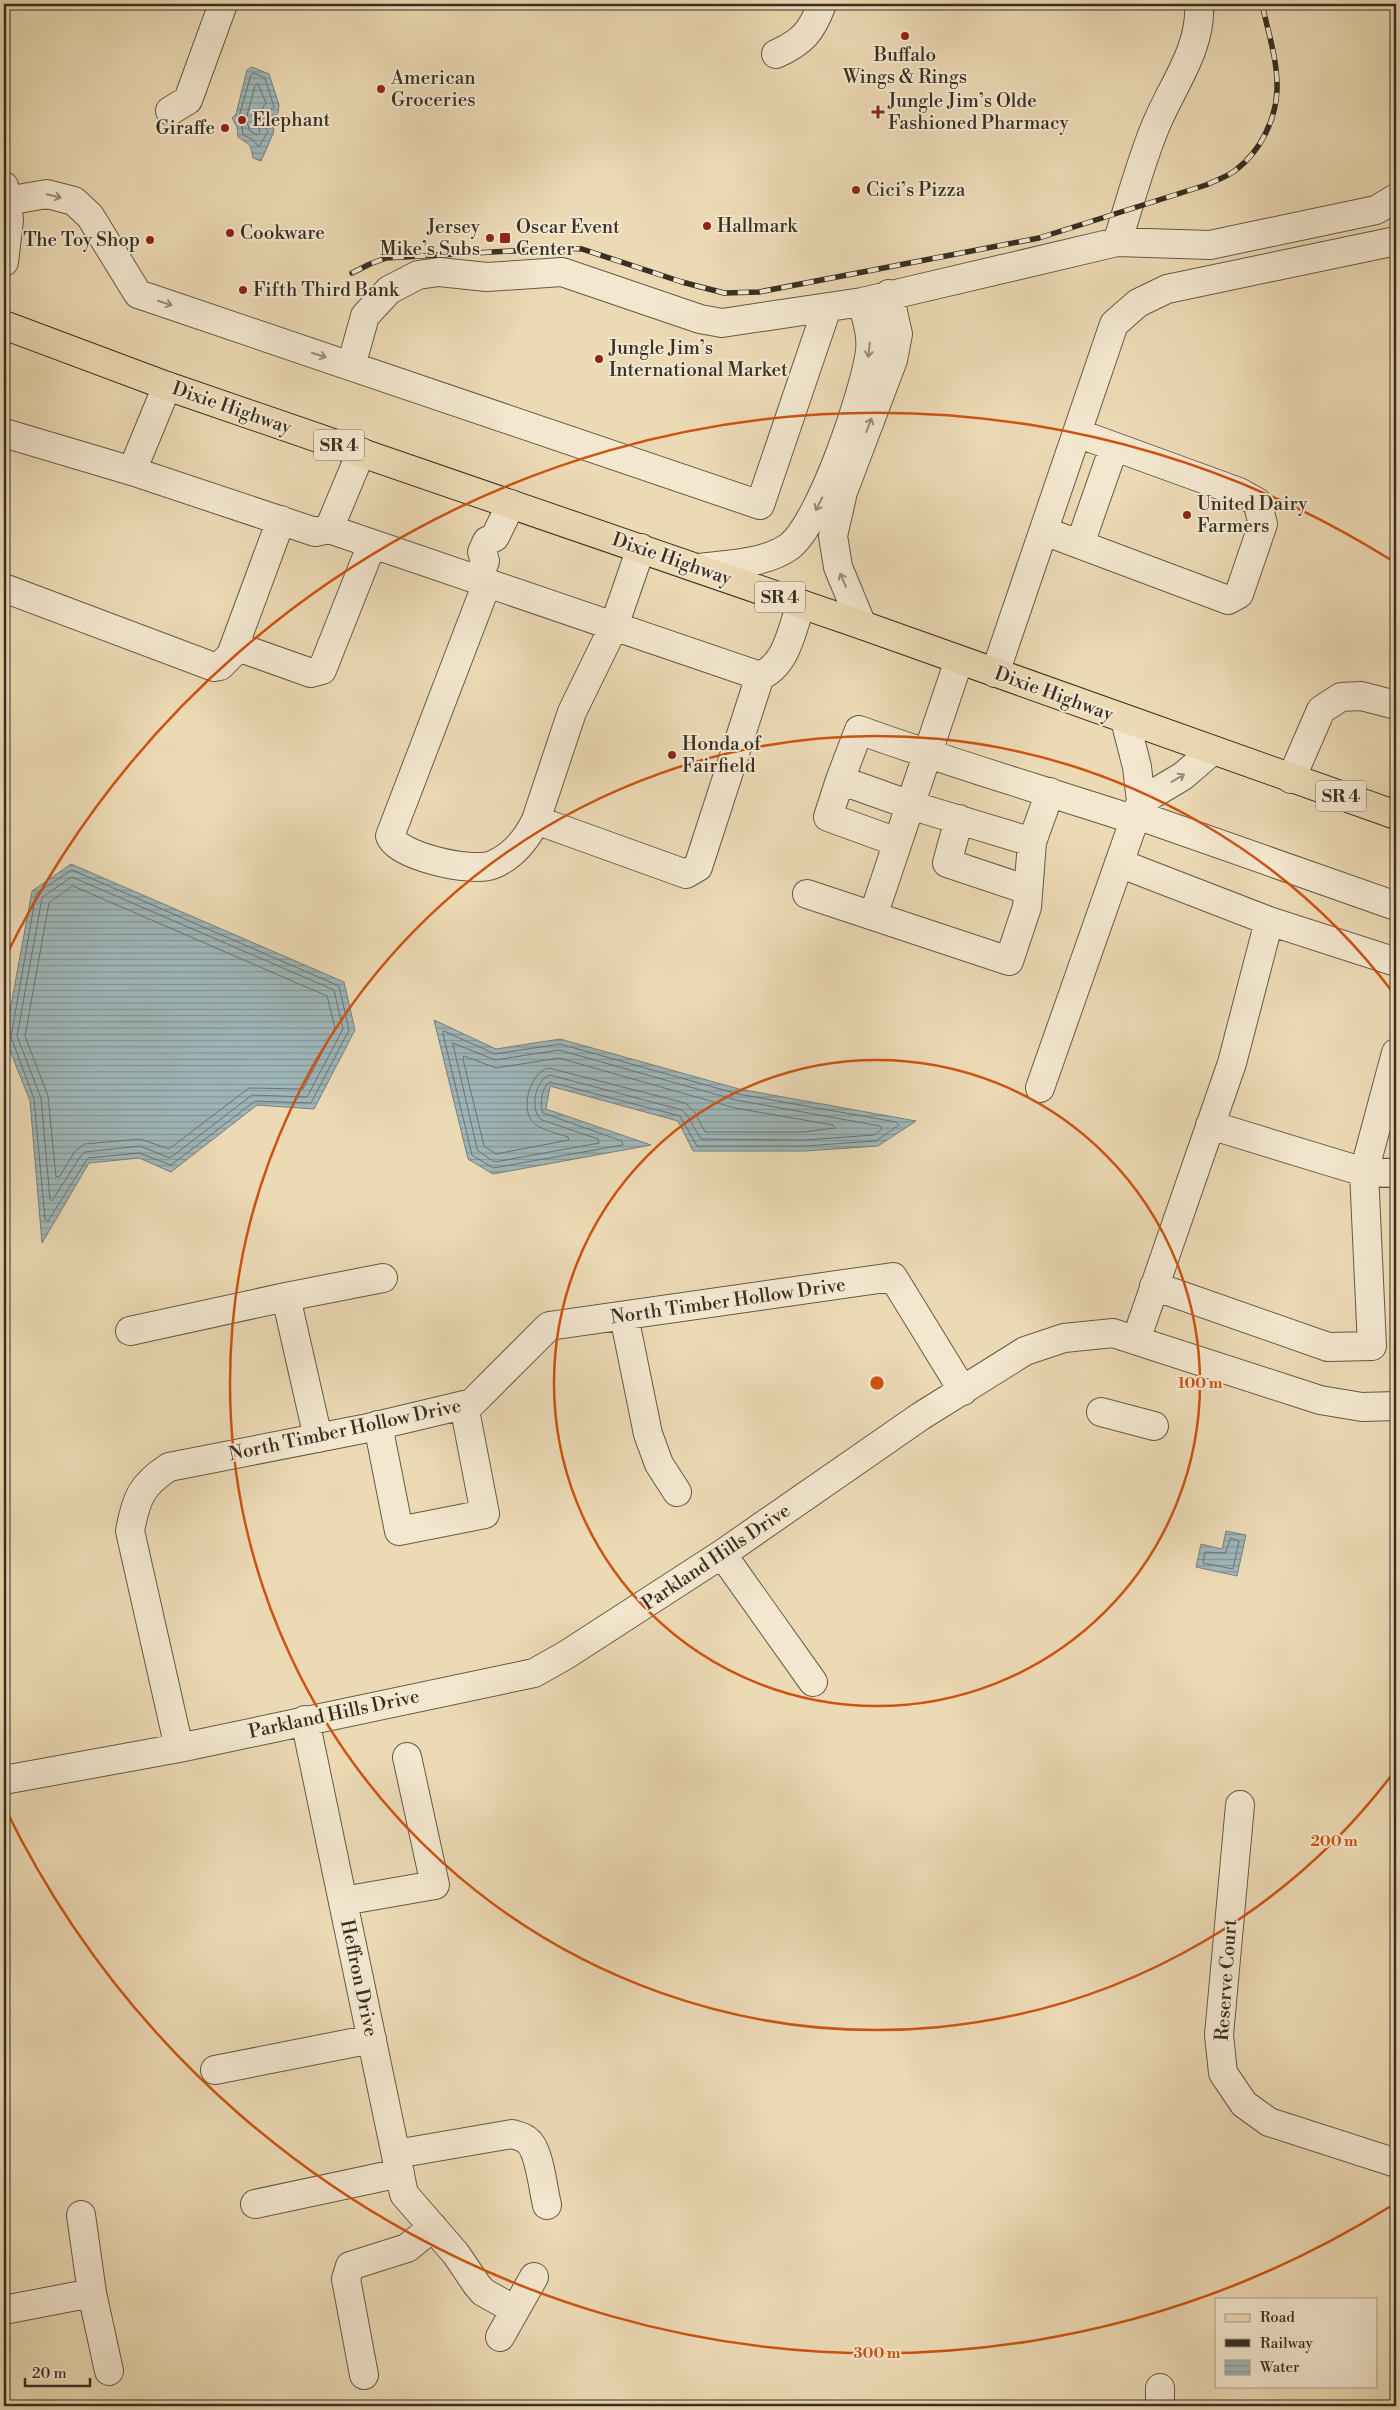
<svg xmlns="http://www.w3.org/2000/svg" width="1400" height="2410" font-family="'Libre Bodoni',serif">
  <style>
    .water { fill: url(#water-rules); stroke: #76817e }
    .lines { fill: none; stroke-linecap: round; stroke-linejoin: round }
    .shore { stroke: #6c7370; stroke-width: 1 }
    .minor-casing { stroke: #655a49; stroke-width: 30 }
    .major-casing { stroke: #382f25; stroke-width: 30 }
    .minor { stroke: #f3e7cf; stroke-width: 28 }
    .major { stroke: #ecdab5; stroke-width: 28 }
    .rail-casing { stroke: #382f25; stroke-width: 5.5 }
    .rail { stroke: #f3e7cf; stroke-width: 4; stroke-dasharray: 11; stroke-linecap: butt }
    .oneway { stroke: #968b7a }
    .ring { fill: none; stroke: #ce5310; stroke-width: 2.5 }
    .poi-dot { fill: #8f2418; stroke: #f3e7cf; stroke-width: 2 }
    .labels { text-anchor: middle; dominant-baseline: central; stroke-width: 4; stroke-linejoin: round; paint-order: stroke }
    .shield { fill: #f3e7cf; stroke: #706658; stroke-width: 1 }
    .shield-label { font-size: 18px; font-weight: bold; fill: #382f25 }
    .poi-label { font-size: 19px; fill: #382f25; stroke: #f3e7cf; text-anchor: start }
    .street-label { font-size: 19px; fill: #382f25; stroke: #f3e7cf }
    .centre { fill: #ce5310; stroke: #f3e7cf; stroke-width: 2.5 }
    .ring-label { font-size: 15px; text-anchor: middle; font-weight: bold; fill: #ce5310; stroke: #f3e7cf; stroke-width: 4; stroke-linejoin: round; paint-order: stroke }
  </style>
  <defs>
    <pattern id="water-rules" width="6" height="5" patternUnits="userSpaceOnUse" patternTransform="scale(1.25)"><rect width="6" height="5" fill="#9fb7ba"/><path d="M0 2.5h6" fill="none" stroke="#839597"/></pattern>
  </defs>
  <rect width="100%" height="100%" fill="#ecdab5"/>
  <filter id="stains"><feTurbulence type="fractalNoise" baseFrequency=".004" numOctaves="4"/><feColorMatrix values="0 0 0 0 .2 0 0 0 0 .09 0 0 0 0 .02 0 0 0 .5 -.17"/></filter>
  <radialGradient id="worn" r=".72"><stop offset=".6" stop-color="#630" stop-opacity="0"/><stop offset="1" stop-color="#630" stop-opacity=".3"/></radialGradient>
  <path class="water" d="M 252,67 L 269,74 L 279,105 L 278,113 L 275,116 L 271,115 L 267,120 L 274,129 L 273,134 L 261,161 L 253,158 C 250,142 251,147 238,137 L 237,127 L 232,118 L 236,114 L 247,70 Z
    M 71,864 L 344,982 L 355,1030 L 314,1109 L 257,1105 L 171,1172 L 139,1158 L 89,1163 L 42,1243 L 30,1101 L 5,1038 L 32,891 Z
    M 434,1020 L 496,1049 L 560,1039 L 739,1089 L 916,1121 L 878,1146 L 805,1151 L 693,1151 L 678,1121 L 550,1086 L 546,1109 L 651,1145 L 493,1174 L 468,1159 Z
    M 1226,1531 L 1246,1535 L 1237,1576 L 1196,1567 L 1201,1544 L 1222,1549 Z"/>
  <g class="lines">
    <path class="shore" d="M 254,73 L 265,78 L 274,107 C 265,115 258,119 268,131 L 259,147 L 252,139 L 243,135 L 242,126 L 238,120 L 251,75 Z
      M 258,84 L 266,103 L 256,117 L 260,132 L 257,135 L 250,131 L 246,119 L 255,86 Z
      M 72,870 L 339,986 L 349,1030 L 311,1103 L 255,1101 L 171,1165 L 139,1153 L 88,1158 L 48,1221 L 45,1219 L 34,1099 L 11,1037 L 36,894 Z
      M 72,877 L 334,990 L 343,1029 L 307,1097 L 252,1095 L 170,1158 L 140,1146 L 85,1152 L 80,1157 L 52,1201 L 50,1199 L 41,1098 L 17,1036 L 42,898 Z
      M 73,886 L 327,996 L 335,1028 L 303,1089 L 249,1088 L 169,1149 L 140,1139 L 85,1144 L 75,1151 L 60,1176 L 56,1177 L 48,1096 L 25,1036 L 49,903 Z
      M 444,1031 L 495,1054 L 560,1044 L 738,1094 L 896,1122 L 899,1125 L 876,1141 L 804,1146 L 697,1146 L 680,1116 L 550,1082 C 542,1085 539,1106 543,1113 L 622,1141 L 623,1145 L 493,1168 L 472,1155 L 443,1034 Z
      M 453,1043 L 495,1060 L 559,1050 L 736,1100 L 880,1126 L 882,1129 L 874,1135 L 804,1140 L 701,1139 L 687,1115 L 682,1110 L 550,1075 C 535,1079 529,1111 542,1120 L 598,1139 L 599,1143 L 495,1162 L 478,1151 Z
      M 464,1056 L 496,1068 L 559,1058 L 735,1108 L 833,1125 L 835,1128 L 804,1132 L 705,1132 L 694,1111 L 685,1103 L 549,1068 C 531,1071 520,1107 532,1121 C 539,1130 557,1133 568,1137 L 569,1140 L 496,1154 L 484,1146 L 463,1059 Z
      M 1231,1538 L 1239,1541 L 1233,1569 L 1203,1563 L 1205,1552 L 1225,1553 Z"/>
    <g class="minor-casing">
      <path id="minor" d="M 776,54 C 803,42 812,31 822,4
        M 170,111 L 188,100 L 223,4
        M 4,186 L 9,220 L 4,262
        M 6,201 L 47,194 L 74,201 L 90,216 L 138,294 L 760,505 L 827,308
        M 1117,242 C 1130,204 1140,163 1156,125 C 1172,86 1202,48 1199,4
        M 351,366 L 365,316 L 389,290 L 418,275 L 439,272 L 487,277 L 562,272 L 700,319 L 722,323 L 862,302 L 1117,242 L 1210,245 L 1376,210 L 1396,198
        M 4,433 L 132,471 L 315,532 L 329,529 L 361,452
        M 132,471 L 167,386
        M 329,529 L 760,676 C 787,665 792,629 801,604
        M 1044,531 L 1228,600 L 1239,594 L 1263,524 L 1257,502 L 1239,492 L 1077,433
        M 1080,544 L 1114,447
        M 641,548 L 614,626 L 572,712 L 536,820 L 686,874 L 698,867 L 760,676
        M 698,568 C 727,564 766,564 790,546 C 821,521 865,391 870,351 C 872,334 866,318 862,302
        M 478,580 L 485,561 L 482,552 L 487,541 L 495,537 L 511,504
        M 487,583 L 390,836 C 397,856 471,873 492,865 C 512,857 527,839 536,820
        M 4,588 L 214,667 L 220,666 L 231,655 L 281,520
        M 862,625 L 838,567 L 833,536 L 843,492 L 893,360 L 898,334 L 889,294
        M 235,646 L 311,673 L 322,670 L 372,544
        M 995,673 L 1114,324 L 1138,303 L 1167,289 L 1396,241
        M 1291,779 L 1321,710 L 1341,697 L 1361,696 L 1396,705
        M 840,780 L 828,817 L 897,842
        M 1050,792 L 1032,842 L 910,805 L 840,780 L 859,730 C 950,763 1043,790 1135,820
        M 1141,801 L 1183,776 L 1212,751
        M 1137,815 L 1396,906
        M 959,819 L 947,863 L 1028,890
        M 1119,863 L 1269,921
        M 807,894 L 1009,961 L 1027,907 L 1032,842
        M 873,916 L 959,660
        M 1040,1088 L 1141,801 L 1137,767 L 1125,720
        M 1210,1125 L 1364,1172 L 1396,1173
        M 1154,1286 L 1328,1347 L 1372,1346 L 1364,1172 L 1396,1053
        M 286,1297 L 383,1278
        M 624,1316 L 648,1434 L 659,1464 L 677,1492
        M 130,1331 L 286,1297 L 318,1438
        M 1136,1340 L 1232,1063 L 1269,921 L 1396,962
        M 1101,1412 L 1154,1426
        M 378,1425 L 399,1531 L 485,1514 L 464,1405
        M 722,1554 L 813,1682
        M 305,1720 L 404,2194 L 456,2254 L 477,2285 L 483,2292 L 515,2310
        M 179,1748 L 130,1531 C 136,1499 141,1485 169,1467 L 363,1429 L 472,1403 L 549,1326 L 893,1277 L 963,1391
        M 4,1780 L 179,1748 L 534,1673 L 566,1655 L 722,1554 L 921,1416 L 1025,1351 L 1064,1338 L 1113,1333 L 1320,1400 L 1362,1407 L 1396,1406
        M 1240,1805 L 1219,2035 L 1223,2073 L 1244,2104 L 1269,2122 L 1396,2163
        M 343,1901 L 435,1885 L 407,1757
        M 215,2070 L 372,2039
        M 396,2154 L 512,2134 C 519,2136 525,2137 530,2143 C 540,2155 543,2189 547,2205
        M 255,2204 L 400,2173
        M 92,2293 L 109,2371
        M 4,2310 L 92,2293 L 81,2215
        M 500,2337 L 534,2277
        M 364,2375 L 346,2279 L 350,2266 L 407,2248 L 433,2227
        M 1160,2406 L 1160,2388"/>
    </g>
    <g class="major-casing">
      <path id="major" d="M 4,325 L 167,386 L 862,625 L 1396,815"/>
    </g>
    <use href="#minor" class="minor"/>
    <use href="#major" class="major"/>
    <g class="rail-casing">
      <path id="rail" d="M 352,273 L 370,264 L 386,258 L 564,248 L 582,249 L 682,282 L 724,293 L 759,292 L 1039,238 L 1206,185 C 1216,180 1228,177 1237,169 C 1260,151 1276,120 1277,90 C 1278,61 1268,32 1262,4"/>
    </g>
    <use href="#rail" class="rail"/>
  </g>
  <defs><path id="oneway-shaft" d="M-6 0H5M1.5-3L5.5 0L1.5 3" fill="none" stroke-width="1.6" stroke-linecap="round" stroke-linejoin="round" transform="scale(1.25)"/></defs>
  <g class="oneway">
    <use href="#oneway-shaft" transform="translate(54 196) rotate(14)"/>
    <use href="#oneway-shaft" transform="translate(165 303) rotate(18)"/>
    <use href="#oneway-shaft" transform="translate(869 350) rotate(96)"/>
    <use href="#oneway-shaft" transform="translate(319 355) rotate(18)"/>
    <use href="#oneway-shaft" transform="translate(869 425) rotate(-69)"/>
    <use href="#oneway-shaft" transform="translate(819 504) rotate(117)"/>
    <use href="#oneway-shaft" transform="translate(843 580) rotate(-113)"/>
    <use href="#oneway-shaft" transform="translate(1178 778) rotate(-31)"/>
  </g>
  <g class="ring">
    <circle cx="877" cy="1383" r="323"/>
    <path d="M1394 1772A647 647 0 1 1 1394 994"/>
    <path d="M1391 2206A970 970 0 0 1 5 1808M5 958A970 970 0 0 1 1391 560"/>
  </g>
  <g class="poi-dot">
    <circle cx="905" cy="36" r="5"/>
    <circle cx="381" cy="89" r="5"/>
    <path d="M875.5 104.5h5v5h5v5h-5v5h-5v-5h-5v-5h5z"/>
    <circle cx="242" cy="120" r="5"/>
    <circle cx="225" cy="128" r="5"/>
    <circle cx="856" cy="190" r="5"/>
    <circle cx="707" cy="226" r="5"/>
    <circle cx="230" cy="233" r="5"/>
    <circle cx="490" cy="238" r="5"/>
    <rect x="499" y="232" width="12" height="12" rx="2.5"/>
    <circle cx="150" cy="240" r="5"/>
    <circle cx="243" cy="290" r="5"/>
    <circle cx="599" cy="359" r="5"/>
    <circle cx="1187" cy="515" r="5"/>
    <circle cx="672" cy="755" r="5"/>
  </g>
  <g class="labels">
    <g class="shield">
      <rect x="314" y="429.5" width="50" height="31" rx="4"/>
      <rect x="755" y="581.5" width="50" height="31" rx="4"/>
      <rect x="1316" y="780.5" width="50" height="31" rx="4"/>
    </g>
    <g class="shield-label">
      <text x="339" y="445">SR 4</text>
      <text x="780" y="597">SR 4</text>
      <text x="1341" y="796">SR 4</text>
    </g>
    <g class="poi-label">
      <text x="905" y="55" text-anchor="middle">Buffalo<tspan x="905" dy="22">Wings &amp; Rings</tspan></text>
      <text x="391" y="78">American<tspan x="391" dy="22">Groceries</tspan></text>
      <text x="888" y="101">Jungle Jim’s Olde<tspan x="888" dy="22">Fashioned Pharmacy</tspan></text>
      <text x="252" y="120">Elephant</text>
      <text x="215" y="128" text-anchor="end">Giraffe</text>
      <text x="866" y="190">Cici’s Pizza</text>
      <text x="717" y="226">Hallmark</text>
      <text x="480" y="227" text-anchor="end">Jersey<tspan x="480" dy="22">Mike’s Subs</tspan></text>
      <text x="516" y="227">Oscar Event<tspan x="516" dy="22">Center</tspan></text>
      <text x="240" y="233">Cookware</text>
      <text x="140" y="240" text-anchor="end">The Toy Shop</text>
      <text x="253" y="290">Fifth Third Bank</text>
      <text x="609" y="348">Jungle Jim’s<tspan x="609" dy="22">International Market</tspan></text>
      <text x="1197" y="504">United Dairy<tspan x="1197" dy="22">Farmers</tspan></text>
      <text x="682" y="744">Honda of<tspan x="682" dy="22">Fairfield</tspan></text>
    </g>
    <g class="street-label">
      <text transform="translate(232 408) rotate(19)">Dixie Highway</text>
      <text transform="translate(672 559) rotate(19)">Dixie Highway</text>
      <text transform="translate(1054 694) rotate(20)">Dixie Highway</text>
      <text transform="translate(728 1301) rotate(-8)">North Timber Hollow Drive</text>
      <text transform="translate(345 1430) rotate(-12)">North Timber Hollow Drive</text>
      <text transform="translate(716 1557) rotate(-34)">Parkland Hills Drive</text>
      <text transform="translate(334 1714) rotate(-12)">Parkland Hills Drive</text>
      <text transform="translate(359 1978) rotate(78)">Heffron Drive</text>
      <text transform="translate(1226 1980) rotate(-86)">Reserve Court</text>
    </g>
  </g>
  <circle cx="877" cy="1383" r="8" class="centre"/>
  <g class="ring-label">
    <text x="1200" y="1388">100 m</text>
    <text x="1334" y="1846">200 m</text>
    <text x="877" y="2358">300 m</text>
  </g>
  <rect width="1400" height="2410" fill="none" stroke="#ecdab5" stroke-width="20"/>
  <rect x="5" y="5" width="1390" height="2400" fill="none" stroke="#382f25" stroke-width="2.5"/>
  <rect x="10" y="10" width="1380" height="2390" fill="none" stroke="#382f25"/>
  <rect x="1215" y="2298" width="162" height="90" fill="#f3e7cf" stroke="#a89d8b"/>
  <rect x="1225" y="2314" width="25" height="8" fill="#ecdab5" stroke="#a89d8b"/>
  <text x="1260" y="2322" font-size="15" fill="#382f25">Road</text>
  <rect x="1225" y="2339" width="25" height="8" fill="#382f25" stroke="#a89d8b"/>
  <text x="1260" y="2348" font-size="15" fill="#382f25">Railway</text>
  <rect x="1225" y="2360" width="25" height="15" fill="url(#water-rules)" stroke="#a89d8b"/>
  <text x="1260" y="2372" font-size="15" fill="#382f25">Water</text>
  <path d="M25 2378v8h65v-8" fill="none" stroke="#382f25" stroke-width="2.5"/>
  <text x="32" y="2378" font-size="15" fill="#382f25" stroke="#f3e7cf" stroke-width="4" paint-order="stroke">20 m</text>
  <rect width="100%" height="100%" filter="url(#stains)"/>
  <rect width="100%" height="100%" fill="url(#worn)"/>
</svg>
